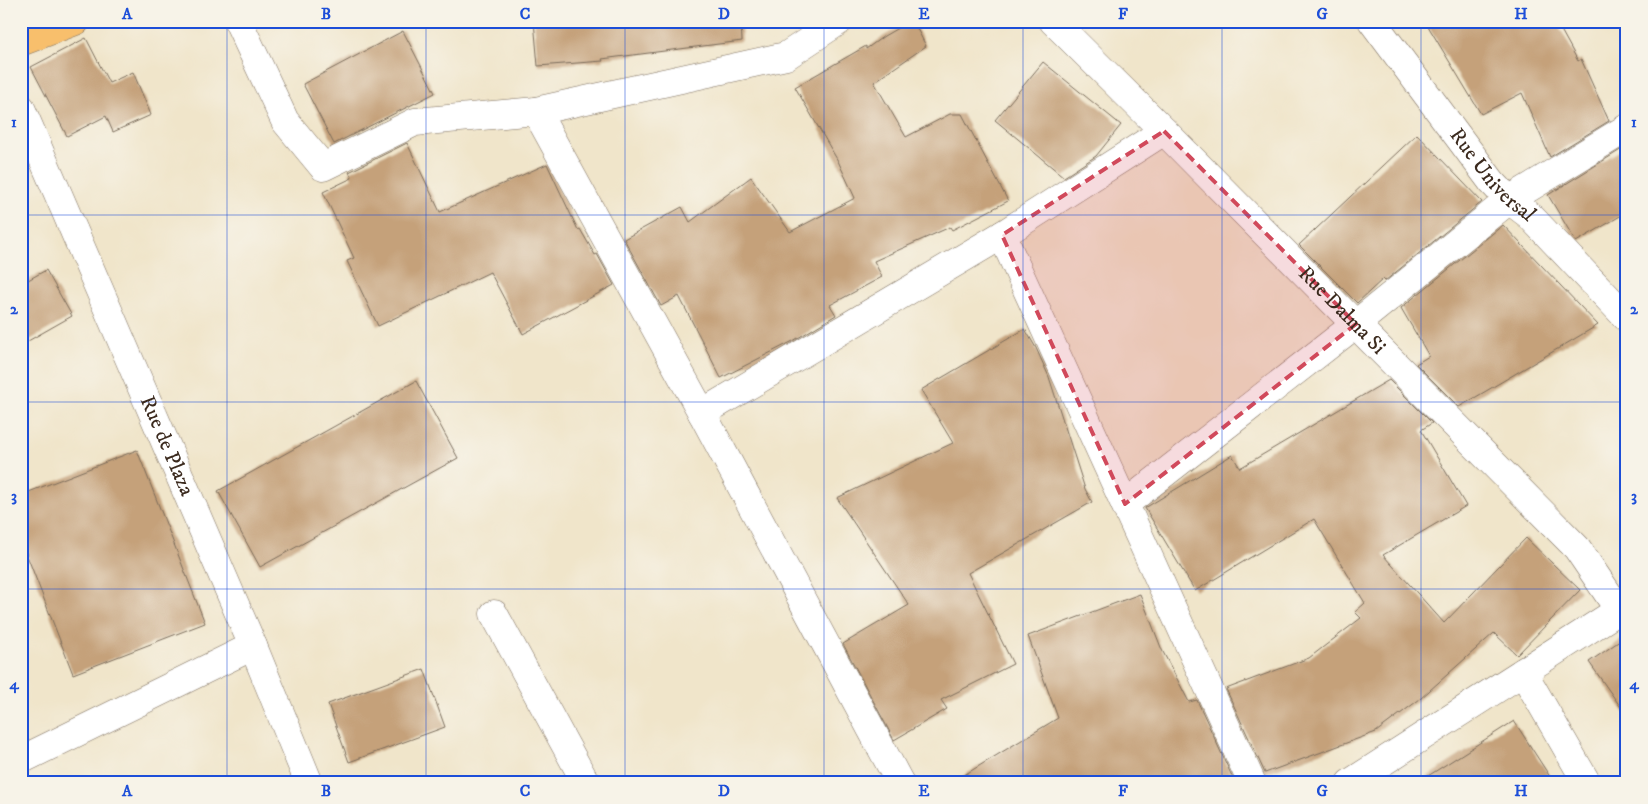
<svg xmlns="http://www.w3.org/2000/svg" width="1648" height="804" font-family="'IM FELL DW Pica',serif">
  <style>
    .building { fill: #c5a17a }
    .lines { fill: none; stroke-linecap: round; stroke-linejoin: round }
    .minor-casing { stroke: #7a6b5a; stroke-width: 29 }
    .major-casing { stroke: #7a6b5a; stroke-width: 29 }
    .minor { stroke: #fff; stroke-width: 28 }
    .major { stroke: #f8bf6c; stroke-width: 28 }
    .marked { fill: #d1495b; fill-opacity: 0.2; stroke: #d1495b; stroke-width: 4; stroke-dasharray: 10 6; stroke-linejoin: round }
    .grid { fill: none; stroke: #1d4ed8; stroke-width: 1; stroke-opacity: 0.55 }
    .labels { text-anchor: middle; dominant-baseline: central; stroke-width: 5; stroke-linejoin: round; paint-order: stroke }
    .street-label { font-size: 21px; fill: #3b2a1e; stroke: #f7f3e8 }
    .neatline { fill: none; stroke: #1d4ed8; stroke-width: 2 }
    .grid-label { font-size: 16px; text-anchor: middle; font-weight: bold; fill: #1d4ed8 }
  </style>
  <rect width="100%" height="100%" fill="#f7f3e8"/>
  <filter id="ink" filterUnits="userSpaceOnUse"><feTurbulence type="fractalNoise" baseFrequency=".02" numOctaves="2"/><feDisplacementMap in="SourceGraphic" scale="10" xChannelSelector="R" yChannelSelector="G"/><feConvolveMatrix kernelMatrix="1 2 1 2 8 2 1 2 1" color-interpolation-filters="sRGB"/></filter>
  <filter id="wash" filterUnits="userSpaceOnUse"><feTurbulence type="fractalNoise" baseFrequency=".0096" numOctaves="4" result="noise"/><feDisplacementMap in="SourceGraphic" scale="20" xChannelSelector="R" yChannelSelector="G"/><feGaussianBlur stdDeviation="1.12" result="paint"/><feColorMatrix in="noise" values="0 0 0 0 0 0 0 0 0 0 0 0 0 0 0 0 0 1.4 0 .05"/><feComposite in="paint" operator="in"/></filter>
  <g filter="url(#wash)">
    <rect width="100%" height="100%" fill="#f0e5ca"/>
    <g id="blocks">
      <path class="building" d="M 534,21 L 741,21 L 742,41 L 602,59 L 603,61 L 538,66 Z
        M 910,21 L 913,21 L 926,46 L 874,82 L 906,137 L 950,114 L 962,114 L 1008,201 L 952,230 L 950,227 L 874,261 L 882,277 L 830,305 L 836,315 L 793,341 L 721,378 L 679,296 L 661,306 L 624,239 L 682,207 L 690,222 L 751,177 L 790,232 L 855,198 L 838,161 L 795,87 L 866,46 L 866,49 L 884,36 Z
        M 1425,21 L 1556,21 L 1578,61 L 1581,59 L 1609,121 L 1550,157 L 1522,93 L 1481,114 Z
        M 403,31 L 435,93 L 334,144 L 303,84 Z
        M 86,38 L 109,83 L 133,72 L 151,115 L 113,132 L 106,116 L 67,136 L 31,67 Z
        M 1043,62 L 1121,125 L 1096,156 L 1064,177 L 995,120 Z
        M 1417,134 L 1482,202 L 1385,281 L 1383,279 L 1357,303 L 1299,245 Z
        M 407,143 L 440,212 L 547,164 L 578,230 L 580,229 L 595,255 L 597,254 L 614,285 L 523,334 L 490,272 L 378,326 L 347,261 L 354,258 L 323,192 L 352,178 L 349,172 Z
        M 1622,149 L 1627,160 L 1627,212 L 1576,242 L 1548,195 Z
        M 1503,225 L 1598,325 L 1459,407 L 1416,364 L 1429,356 L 1401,308 Z
        M 46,270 L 72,316 L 21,345 L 21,284 Z
        M 1025,329 L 1036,348 L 1049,377 L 1085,489 L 1092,502 L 968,573 L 1013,664 L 941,700 L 947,709 L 894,740 L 843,644 L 909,605 L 837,498 L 953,443 L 921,390 Z
        M 1389,380 L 1432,423 L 1421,430 L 1466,506 L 1383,555 L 1444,623 L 1526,538 L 1580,590 L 1517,655 L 1494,633 L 1420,699 L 1376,732 L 1265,773 L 1226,689 L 1309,658 L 1361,618 L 1355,612 L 1365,603 L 1314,519 L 1195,591 L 1145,508 L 1232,455 L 1240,468 Z
        M 416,381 L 458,458 L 260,567 L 218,491 Z
        M 137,450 L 205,623 L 73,674 L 21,540 L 21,495 Z
        M 1140,594 L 1162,650 L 1189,702 L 1197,700 L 1235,783 L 951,783 L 1058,718 L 1028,636 Z
        M 1627,636 L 1627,716 L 1589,662 Z
        M 424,669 L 445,727 L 349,762 L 328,704 Z
        M 1514,721 L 1554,783 L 1417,783 Z"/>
    </g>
  </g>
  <g filter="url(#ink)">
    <use href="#blocks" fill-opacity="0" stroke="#7a6b5a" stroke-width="1"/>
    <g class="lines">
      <g class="minor-casing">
        <g id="minor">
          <path d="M 238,21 L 285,121 L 323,167 L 415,122 L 536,111 L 786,56 L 839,21"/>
          <path id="s1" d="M 1053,21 L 1164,131 L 1577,548 L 1619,610"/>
          <path id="s2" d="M 1372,21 L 1492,182 L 1509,200 L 1529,215 L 1627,318"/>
          <path id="s3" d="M 21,108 L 253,646 L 309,783"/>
          <path d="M 536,111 L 702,413 L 900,783"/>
          <path d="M 1002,235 L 1252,783"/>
          <path d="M 702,413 L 1002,235 L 1164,131"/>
          <path d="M 1125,504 L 1356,324 L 1509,200 L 1627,128"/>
          <path d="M 494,614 L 586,783"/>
          <path d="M 1523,672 L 1587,783"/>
          <path d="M 21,760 L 253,646"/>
          <path d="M 1350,783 L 1627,605"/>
        </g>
      </g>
      <g class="major-casing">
        <path id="major" d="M 21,42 L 76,21"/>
      </g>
      <use href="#minor" class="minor"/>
      <use href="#major" class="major"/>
    </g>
  </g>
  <path class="marked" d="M 1164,131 L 1356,324 L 1125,504 L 1002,235 Z"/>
  <path class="grid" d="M 227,21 L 227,783M 426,21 L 426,783M 625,21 L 625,783M 824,21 L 824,783M 1023,21 L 1023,783M 1222,21 L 1222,783M 1421,21 L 1421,783M 21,215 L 1627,215M 21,402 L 1627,402M 21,589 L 1627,589"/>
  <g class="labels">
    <g class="street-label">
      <text stroke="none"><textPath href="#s2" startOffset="196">Rue Universal</textPath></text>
      <text stroke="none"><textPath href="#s1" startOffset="409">Rue Dalma Si</textPath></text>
      <text stroke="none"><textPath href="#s3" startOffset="368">Rue de Plaza</textPath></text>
    </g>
  </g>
  <rect width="1648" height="804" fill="none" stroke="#f7f3e8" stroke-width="55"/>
  <rect x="28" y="28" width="1592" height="748" class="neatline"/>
  <g class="grid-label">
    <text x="127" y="19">A</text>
    <text x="326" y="19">B</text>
    <text x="525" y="19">C</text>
    <text x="724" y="19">D</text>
    <text x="924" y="19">E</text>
    <text x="1123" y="19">F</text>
    <text x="1322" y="19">G</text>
    <text x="1521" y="19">H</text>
    <text x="14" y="127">1</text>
    <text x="1634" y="127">1</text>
    <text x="14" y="314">2</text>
    <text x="1634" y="314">2</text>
    <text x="14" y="501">3</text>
    <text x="1634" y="501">3</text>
    <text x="14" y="689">4</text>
    <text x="1634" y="689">4</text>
    <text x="127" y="796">A</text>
    <text x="326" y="796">B</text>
    <text x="525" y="796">C</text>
    <text x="724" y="796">D</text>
    <text x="924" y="796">E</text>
    <text x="1123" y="796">F</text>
    <text x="1322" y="796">G</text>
    <text x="1521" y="796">H</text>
  </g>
</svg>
